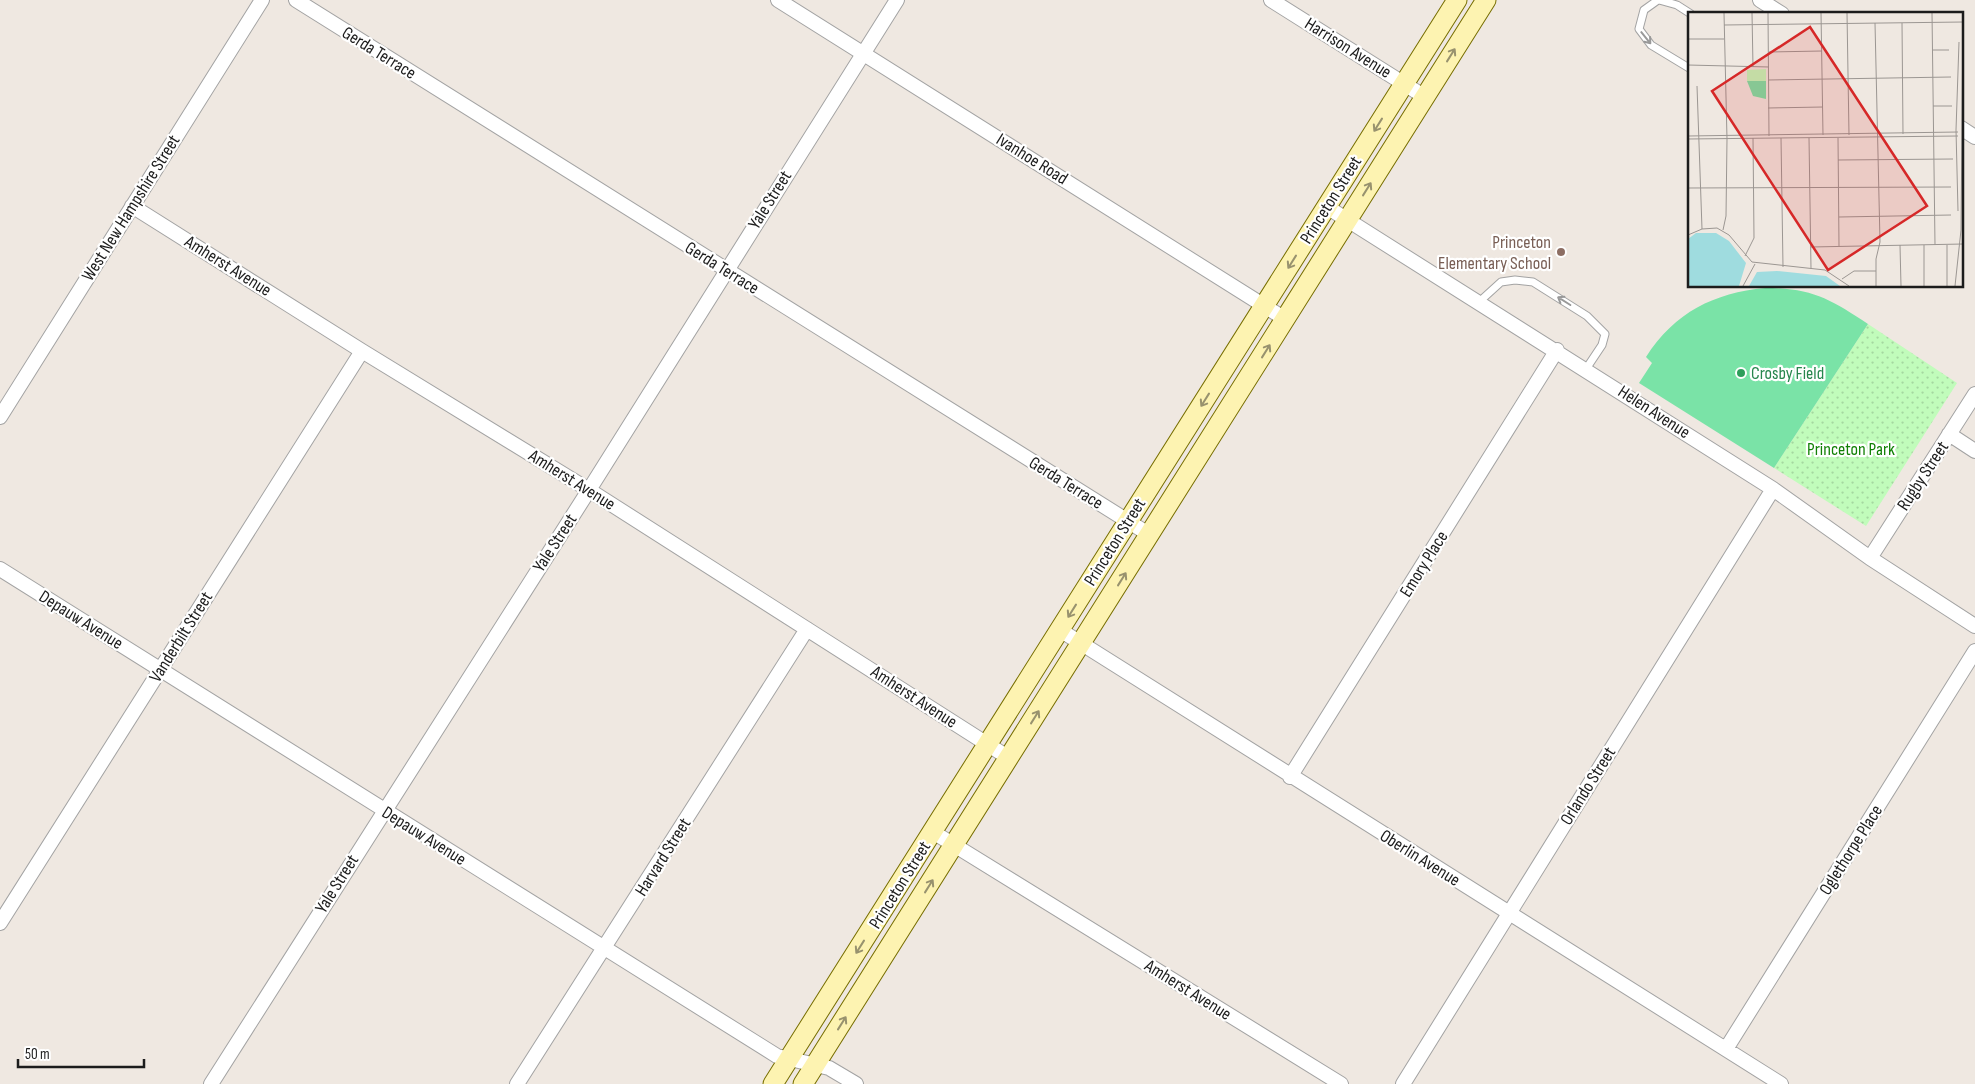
<svg xmlns="http://www.w3.org/2000/svg" width="1975" height="1084" font-family="'Sofia Sans Condensed',sans-serif">
  <style>
    .park { fill: url(#park-dots) }
    .pitch { fill: #7ae3a7 }
    .lines { fill: none; stroke-linecap: round; stroke-linejoin: round }
    .lane-casing { stroke: #a3a3a3; stroke-width: 9 }
    .street-casing { stroke: #a3a3a3; stroke-width: 16 }
    .secondary-casing { stroke: #776e00; stroke-width: 21 }
    .lane { stroke: #fff; stroke-width: 7 }
    .street { stroke: #fff; stroke-width: 14 }
    .secondary { stroke: #fdf3b1; stroke-width: 19 }
    .oneway { stroke: #999 }
    .oneway2 { stroke: #98926e }
    .education-dot { fill: #8d6e63; stroke: #fff; stroke-width: 2 }
    .leisure-dot { fill: #2e9e5b; stroke: #fff; stroke-width: 2 }
    .labels { text-anchor: middle; dominant-baseline: central; stroke-width: 4.5; stroke-linejoin: round; paint-order: stroke }
    .street-label { font-size: 18px; fill: #1c1c1c; stroke: #fff }
    .education-label { font-size: 18px; fill: #785e54; stroke: #fff; text-anchor: end }
    .leisure-label { font-size: 18px; fill: #27864d; stroke: #fff; text-anchor: start }
    .park-label { font-size: 18px; fill: #118005; stroke: #fff }
    .inset-road { fill: none; stroke: #9b9692; stroke-width: 1 }
    .view { fill: #d62828; fill-opacity: 0.15; stroke: #d62828; stroke-width: 2.5 }
    .inset-edge { fill: none; stroke: #1c1c1c; stroke-width: 2.5 }
  </style>
  <defs>
    <pattern id="park-dots" width="8" height="8" patternUnits="userSpaceOnUse" patternTransform="scale(1.25)"><rect width="8" height="8" fill="#c1fcbb"/><path d="M2 2h.1M6 6h.1" fill="none" stroke="#a5d7a0" stroke-width="1.8" stroke-linecap="round"/></pattern>
  </defs>
  <rect width="100%" height="100%" fill="#efe8e1"/>
  <path class="park" d="M 1868,324 L 1957,383 L 1866,526 L 1774,468 Z"/>
  <path class="pitch" d="M 1765,288 C 1812,288 1830,299 1868,324 L 1774,468 L 1639,383 L 1652,363 L 1646,357 C 1675,312 1714,293 1765,288 Z"/>
  <g class="lines">
    <g class="lane-casing">
      <path id="lane" d="M 1658,0 L 1644,10 L 1639,29 L 1651,45 L 1689,68
        M 1659,0 L 1677,5 L 1691,14
        M 1479,302 L 1501,282 L 1515,280 L 1533,282 L 1587,316 L 1605,334 L 1602,345 L 1586,369"/>
    </g>
    <g class="street-casing">
      <path id="street" d="M 296,0 L 1150,535
        M 778,0 L 1285,319
        M 1271,0 L 1425,97
        M 1760,0 L 1782,14
        M 1961,128 L 1975,137
        M 132,206 L 362,351 L 589,490 L 1009,758
        M 1327,207 L 1773,489 L 1870,558 L 1975,626
        M 0,417 L 262,0
        M 1949,434 L 1975,451
        M 1870,558 L 1975,394
        M 0,569 L 777,1056 L 829,1068 L 856,1084
        M 1060,630 L 1781,1084
        M 1290,777 L 1557,350
        M 933,832 L 1341,1084
        M 0,923 L 362,351
        M 1726,1049 L 1975,651
        M 211,1084 L 589,490 L 897,0
        M 517,1084 L 807,629
        M 1403,1084 L 1773,489"/>
    </g>
    <g class="secondary-casing">
      <path id="secondary" d="M 773,1084 L 1457,0
        M 803,1084 L 1486,0"/>
    </g>
    <use href="#lane" class="lane"/>
    <use href="#street" class="street"/>
    <use href="#secondary" class="secondary"/>
  </g>
  <defs><path id="oneway-shaft" d="M-6 0H5M1.5-3L5.5 0L1.5 3" fill="none" stroke-width="1.6" stroke-linecap="round" stroke-linejoin="round" transform="scale(1.25)"/></defs>
  <g class="oneway">
    <use href="#oneway-shaft" transform="translate(1646 38) rotate(51)"/>
    <use href="#oneway-shaft" transform="translate(1564 301) rotate(-148)"/>
  </g>
  <g class="oneway2">
    <use href="#oneway-shaft" transform="translate(1451 55) rotate(-58)"/>
    <use href="#oneway-shaft" transform="translate(1378 125) rotate(122)"/>
    <use href="#oneway-shaft" transform="translate(1367 189) rotate(-58)"/>
    <use href="#oneway-shaft" transform="translate(1292 262) rotate(122)"/>
    <use href="#oneway-shaft" transform="translate(1266 351) rotate(-58)"/>
    <use href="#oneway-shaft" transform="translate(1205 400) rotate(122)"/>
    <use href="#oneway-shaft" transform="translate(1122 579) rotate(-58)"/>
    <use href="#oneway-shaft" transform="translate(1072 611) rotate(122)"/>
    <use href="#oneway-shaft" transform="translate(1035 717) rotate(-58)"/>
    <use href="#oneway-shaft" transform="translate(929 886) rotate(-58)"/>
    <use href="#oneway-shaft" transform="translate(860 947) rotate(122)"/>
    <use href="#oneway-shaft" transform="translate(842 1023) rotate(-58)"/>
  </g>
  <circle class="education-dot" cx="1561" cy="252" r="5"/>
  <circle class="leisure-dot" cx="1741" cy="373" r="5"/>
  <g class="labels">
    <g class="street-label">
      <text transform="translate(1348 48) rotate(32)">Harrison Avenue</text>
      <text transform="translate(379 53) rotate(32)">Gerda Terrace</text>
      <text transform="translate(1032 159) rotate(32)">Ivanhoe Road</text>
      <text transform="translate(770 200) rotate(-58)">Yale Street</text>
      <text transform="translate(1331 200) rotate(-58)">Princeton Street</text>
      <text transform="translate(131 208) rotate(-58)">West New Hampshire Street</text>
      <text transform="translate(228 266) rotate(32)">Amherst Avenue</text>
      <text transform="translate(722 268) rotate(32)">Gerda Terrace</text>
      <text transform="translate(1654 412) rotate(33)">Helen Avenue</text>
      <text transform="translate(1923 476) rotate(-57)">Rugby Street</text>
      <text transform="translate(572 480) rotate(32)">Amherst Avenue</text>
      <text transform="translate(1066 483) rotate(32)">Gerda Terrace</text>
      <text transform="translate(1115 542) rotate(-58)">Princeton Street</text>
      <text transform="translate(555 543) rotate(-57)">Yale Street</text>
      <text transform="translate(1424 564) rotate(-58)">Emory Place</text>
      <text transform="translate(81 620) rotate(32)">Depauw Avenue</text>
      <text transform="translate(181 637) rotate(-58)">Vanderbilt Street</text>
      <text transform="translate(914 697) rotate(33)">Amherst Avenue</text>
      <text transform="translate(1588 786) rotate(-58)">Orlando Street</text>
      <text transform="translate(424 836) rotate(32)">Depauw Avenue</text>
      <text transform="translate(1851 850) rotate(-58)">Oglethorpe Place</text>
      <text transform="translate(663 857) rotate(-58)">Harvard Street</text>
      <text transform="translate(1420 858) rotate(32)">Oberlin Avenue</text>
      <text transform="translate(337 884) rotate(-58)">Yale Street</text>
      <text transform="translate(900 885) rotate(-58)">Princeton Street</text>
      <text transform="translate(1188 990) rotate(32)">Amherst Avenue</text>
    </g>
    <g class="education-label">
      <text x="1551" y="242">Princeton<tspan x="1551" dy="21">Elementary School</tspan></text>
    </g>
    <g class="leisure-label">
      <text x="1751" y="373">Crosby Field</text>
    </g>
    <g class="park-label">
      <text x="1851" y="449">Princeton Park</text>
    </g>
  </g>
  <g transform="translate(1688 12)">
    <rect width="275" height="275" fill="#efe8e1"/>
    <path d="M 78,57 L 78,69 L 59,69 L 59,58 Z" fill="#c1fcbb"/>
    <path d="M 59,69 L 78,69 L 78,87 L 65,84 Z" fill="#7ae3a7"/>
    <path d="M 8,221 L 28,221 L 41,229 L 58,251 L 51,274 L 0,274 L 0,227 ZM 89,259 L 138,264 L 152,274 L 61,274 L 69,260 Z" fill="#9fdcdf"/>
    <path class="inset-road" d="M 64,1 L 65,55M 80,1 L 81,124M 133,1 L 135,123M 159,1 L 161,123M 244,1 L 247,233M 187,11 L 192,230 L 188,247 L 188,274M 214,11 L 215,122M 36,13 L 275,10M 0,27 L 36,27M 245,38 L 261,38M 81,40 L 134,39M 0,53 L 81,55M 80,68 L 263,65M 9,74 L 14,217M 245,94 L 264,94M 80,96 L 135,95M 0,124 L 270,120M 93,126 L 95,255M 121,126 L 123,257M 150,126 L 151,234M 0,127 L 270,124M 150,148 L 265,147M 0,176 L 263,175M 270,199 L 268,118 L 271,30M 151,205 L 263,203M 35,218 L 38,204 L 39,127 L 36,1M 0,223 L 14,217 L 29,216 L 41,223 L 64,250 L 137,258 L 161,274M 212,233 L 213,274M 236,233 L 236,274M 259,233 L 259,274M 123,235 L 275,232M 57,244 L 66,226 L 65,126M 154,267 L 166,259 L 188,259M 55,274 L 67,252M 267,274 L 273,218 L 275,6"/>
    <path class="view" d="M 122,15 L 239,194 L 140,258 L 24,79 Z"/>
    <rect width="275" height="275" class="inset-edge"/>
  </g>
  <path d="M18 1059v8h126v-8" fill="none" stroke="#1c1c1c" stroke-width="2.5"/>
  <text x="25" y="1059" font-size="15" fill="#1c1c1c" stroke="#ffffff" stroke-width="4" paint-order="stroke">50 m</text>
</svg>
